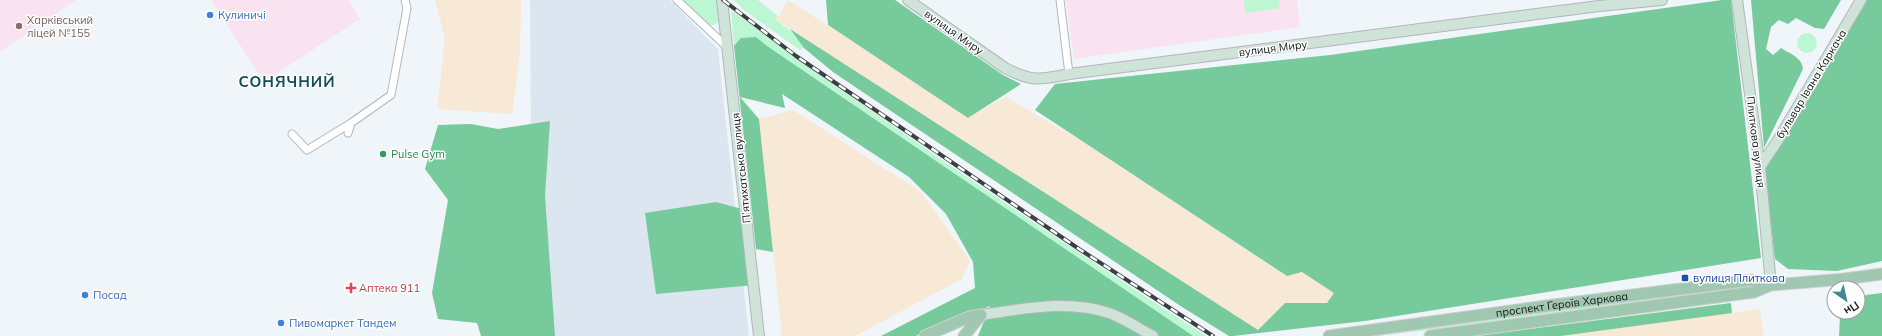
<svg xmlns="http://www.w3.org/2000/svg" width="1882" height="336" font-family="Mulish,sans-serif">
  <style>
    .built { fill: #dce6f0 }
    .industrial { fill: #f8e8d6 }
    .education { fill: #fae3f0 }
    .green { fill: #bcf6d3 }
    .forest { fill: #77ca9b }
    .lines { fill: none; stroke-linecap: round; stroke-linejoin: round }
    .street-casing { stroke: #b1b6ba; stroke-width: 9 }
    .secondary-casing { stroke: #b1b6ba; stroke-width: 12 }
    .primary-casing { stroke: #cfd0d0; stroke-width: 13 }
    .street { stroke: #fff; stroke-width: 7 }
    .secondary { stroke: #cfe3d8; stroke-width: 10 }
    .primary { stroke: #a0c8b0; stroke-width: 11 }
    .rail-casing { stroke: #3c3f41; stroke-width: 4 }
    .rail { stroke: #fff; stroke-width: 2.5; stroke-dasharray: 8; stroke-linecap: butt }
    .shop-dot { fill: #3f7fe0; stroke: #fff; stroke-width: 1.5 }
    .education-dot { fill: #8d6e63; stroke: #fff; stroke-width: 1.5 }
    .leisure-dot { fill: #2e9e5b; stroke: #fff; stroke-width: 1.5 }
    .transit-dot { fill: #1a4fb4; stroke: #fff; stroke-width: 1.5 }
    .health-dot { fill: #e0444e; stroke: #fff; stroke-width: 1.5 }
    .labels { text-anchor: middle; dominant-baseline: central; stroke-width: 3; stroke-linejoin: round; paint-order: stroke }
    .shop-label { font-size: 11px; fill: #366cbe; stroke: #fff; text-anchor: start }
    .education-label { font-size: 11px; fill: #785e54; stroke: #fff; text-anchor: start }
    .street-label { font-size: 11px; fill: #101214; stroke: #fff }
    .leisure-label { font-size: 11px; fill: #27864d; stroke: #fff; text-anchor: start }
    .transit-label { font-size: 11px; fill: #164399; stroke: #fff; text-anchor: start }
    .health-label { font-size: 11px; fill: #be3a42; stroke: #fff; text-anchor: start }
    .district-label { font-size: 15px; font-weight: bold; letter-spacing: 1px; fill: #104c55; stroke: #fff }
  </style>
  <rect width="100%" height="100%" fill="#f0f5fa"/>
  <path class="built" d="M 530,0 L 670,0 L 718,49 L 749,336 L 547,336 L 531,143 Z"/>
  <path class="industrial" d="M 435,0 L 521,0 L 520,53 L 512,114 L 437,109 L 445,38 Z
    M 788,0 L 969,117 L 1006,97 L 1080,140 L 1287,276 L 1302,272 L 1335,293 L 1327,303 L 1285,303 L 1258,330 L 776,20 Z
    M 793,110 L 921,192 L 970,261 L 962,279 L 855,336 L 782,336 L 759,119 Z
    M 1760,309 L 1764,336 L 1561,336 Z"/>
  <path class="education" d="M 0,0 L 76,0 L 0,52 Z
    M 211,0 L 348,0 L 360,19 L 264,82 Z
    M 1066,0 L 1297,0 L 1300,27 L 1074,59 Z"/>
  <path class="green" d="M 679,0 L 718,0 L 721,19 C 710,37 689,9 679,0 Z
    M 734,0 L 758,0 L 778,16 L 776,20 L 792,32 L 804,48 L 800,50 L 745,11 Z
    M 1244,0 L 1279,0 L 1280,8 L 1245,13 Z
    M 731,10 C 886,124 1045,231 1206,336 L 1188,336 L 734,46 Z
    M1797 43a10 10 0 1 1 20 0a10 10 0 1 1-20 0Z
    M 1749,285 L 1749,288 L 1616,307 L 1378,336 L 1354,336 Z"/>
  <path class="forest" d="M 826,0 L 895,0 L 1003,75 L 1021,84 L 968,118 L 828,25 Z
    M 1722,0 L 1731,0 L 1761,258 L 1365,321 L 1233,336 L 1229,336 L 1182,307 L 833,72 L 804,48 L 790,29 L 1258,330 L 1285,303 L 1327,303 L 1334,293 L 1302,272 L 1287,276 L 1035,110 L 1055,84 L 1330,55 Z
    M 1751,0 L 1841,0 L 1824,29 L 1815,28 L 1796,18 L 1788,24 L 1779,20 L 1771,27 L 1766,49 L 1773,55 L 1781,48 C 1790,54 1802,57 1803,69 L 1764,148 Z
    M 1867,0 L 1882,0 L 1882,261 L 1837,271 L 1788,269 L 1775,259 L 1765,170 Z
    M 756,37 L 767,46 L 1193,336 L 978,336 L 990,306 L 916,336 L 881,336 L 975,288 L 973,262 L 946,214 L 909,177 L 782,94 L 785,108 L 740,97 L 759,119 L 773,252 L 756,249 L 734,46 L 741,38 Z
    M 550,121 L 545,196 L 555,336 L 481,336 L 477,323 L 438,319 L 432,293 L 448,200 L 425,169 L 438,125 L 471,124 L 498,129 Z
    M 716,202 L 742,209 L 754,285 L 656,294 L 645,213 Z
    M 1882,293 L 1882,336 L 1839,336 L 1840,316 L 1846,312 L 1858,312 L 1858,302 L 1866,295 Z
    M 1731,303 L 1732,313 L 1561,336 L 1476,336 Z"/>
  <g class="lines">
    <g class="street-casing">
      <path id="street" d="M 677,0 L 727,47
        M 1060,0 L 1069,74
        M 348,133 L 351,123 L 391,95 L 407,8 L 405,0
        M 292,134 L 307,150 L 351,123"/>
    </g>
    <g class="secondary-casing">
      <path id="secondary" d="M 722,0 L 759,336
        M 908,0 L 1005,68 C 1032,82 1040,80 1069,74 L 1599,6 L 1662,0
        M 1737,0 L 1760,167 L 1771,285
        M 1760,167 L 1778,140 L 1861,0
        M 981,315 C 1023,309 1068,299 1109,313 C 1124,318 1139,329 1153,336"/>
    </g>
    <g class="primary-casing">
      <g id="primary">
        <path d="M 925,336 L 969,317 L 981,315"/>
        <path d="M 964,336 L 981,315"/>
        <path id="s1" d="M 1329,336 L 1546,306 L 1752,280 L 1771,285"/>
        <path d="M 1430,336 L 1754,292 L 1771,285 L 1844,279 L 1882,274"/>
      </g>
    </g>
    <use href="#street" class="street"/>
    <use href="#secondary" class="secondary"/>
    <use href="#primary" class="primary"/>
    <g class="rail-casing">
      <path id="rail" d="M 723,0 L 796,56 L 1079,249 L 1213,336"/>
    </g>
    <use href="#rail" class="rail"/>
  </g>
  <g class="shop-dot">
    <circle cx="210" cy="15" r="4"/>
    <circle cx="85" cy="295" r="4"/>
    <circle cx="281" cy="323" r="4"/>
  </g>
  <circle class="education-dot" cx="19" cy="26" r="4"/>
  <circle class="leisure-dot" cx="383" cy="154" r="4"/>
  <rect class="transit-dot" x="1681" y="274" width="8" height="8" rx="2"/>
  <path class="health-dot" d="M349 282h4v4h4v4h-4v4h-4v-4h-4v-4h4z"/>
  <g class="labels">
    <g class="shop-label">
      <text x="218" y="15">Кулиничі</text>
      <text x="93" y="295">Посад</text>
      <text x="289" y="323">Пивомаркет Тандем</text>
    </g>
    <g class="education-label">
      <text x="27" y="20">Харківський<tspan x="27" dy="13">ліцей №155</tspan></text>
    </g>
    <g class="street-label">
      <text transform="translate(954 32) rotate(35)">вулиця Миру</text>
      <text transform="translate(1273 48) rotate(-7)">вулиця Миру</text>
      <text transform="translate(1811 84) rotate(-59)">бульвар Івана Каркача</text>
      <text transform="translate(1756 142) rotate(83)">Плиткова вулиця</text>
      <text transform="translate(741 168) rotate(-96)">П’ятихатська вулиця</text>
      <text stroke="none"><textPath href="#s1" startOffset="235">проспект Героїв Харкова</textPath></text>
    </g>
    <g class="leisure-label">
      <text x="391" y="154">Pulse Gym</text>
    </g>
    <g class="transit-label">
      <text x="1693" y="278">вулиця Плиткова</text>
    </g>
    <g class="health-label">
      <text x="359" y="288">Аптека 911</text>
    </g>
    <g class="district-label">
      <text x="287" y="81">СОНЯЧНИЙ</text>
    </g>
  </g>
  <g transform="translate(1846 300) rotate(146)"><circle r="19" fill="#ffffff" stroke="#9fa0a1"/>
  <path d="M0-3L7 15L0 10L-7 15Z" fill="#428793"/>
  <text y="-6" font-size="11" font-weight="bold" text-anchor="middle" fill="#101214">Пн</text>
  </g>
</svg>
